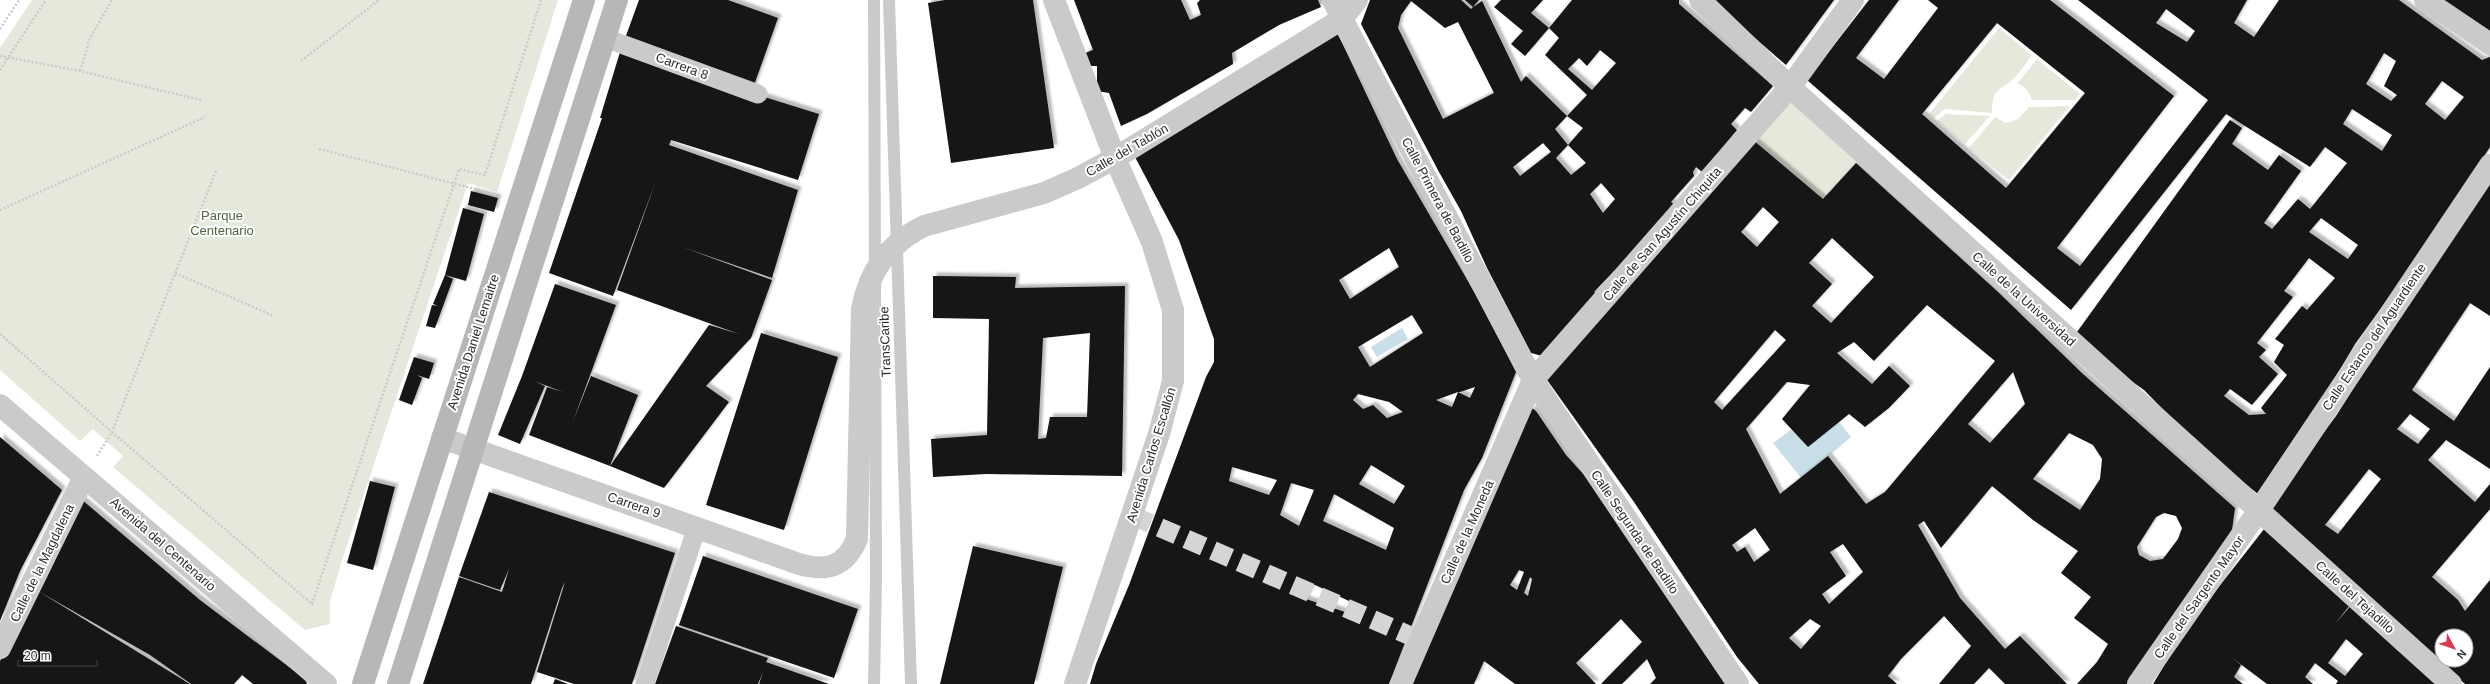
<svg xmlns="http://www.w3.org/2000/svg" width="2490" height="684" font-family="Helvetica,sans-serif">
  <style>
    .green { fill: #e4e9db }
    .water { fill: #c8dee8 }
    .building { fill: #141414; fill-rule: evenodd; filter: url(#shadow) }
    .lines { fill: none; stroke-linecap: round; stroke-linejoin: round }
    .pedestrian-tunnel { stroke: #d5d5d5; stroke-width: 19; stroke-dasharray: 19 10; stroke-linecap: butt }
    .path { stroke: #cacaca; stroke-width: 2.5; stroke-dasharray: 2 2; stroke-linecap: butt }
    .service { stroke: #cacaca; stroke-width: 12 }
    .pedestrian { stroke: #cacaca; stroke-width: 19 }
    .minor { stroke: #cacaca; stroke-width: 22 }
    .tertiary { stroke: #cacaca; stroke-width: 22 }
    .secondary { stroke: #b7b7b7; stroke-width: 22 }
    .labels { text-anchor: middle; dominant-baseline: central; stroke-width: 4; stroke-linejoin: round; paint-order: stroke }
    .street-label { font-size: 13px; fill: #2d2d2d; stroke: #fff }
    .park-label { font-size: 13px; fill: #53653e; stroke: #fff }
  </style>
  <defs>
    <filter id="shadow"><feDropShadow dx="3.5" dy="-3.5" stdDeviation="1" flood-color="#0004"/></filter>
  </defs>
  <rect width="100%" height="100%" fill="#fff"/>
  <path class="green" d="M 32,0 L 558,0 L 497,192 L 468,183 L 343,557 L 330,601 L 330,624 L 305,630 L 113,467 L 123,456 L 93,429 L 80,441 L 0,370 L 0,48 Z
    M 1999,28 L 2032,55 C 2026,63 2021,71 2014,78 C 2000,92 1992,86 1992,113 L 1945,109 L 1934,118 L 1929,114 Z
    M 2037,59 L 2080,94 L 2075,100 L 2032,100 C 2028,92 2026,85 2017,84 Z
    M 1791,93 L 1862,156 L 1823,199 L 1753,140 Z
    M 2070,106 L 2009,180 L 1969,148 L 1995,117 L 2006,123 L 2018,119 L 2029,107 Z
    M 1946,114 L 1990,116 L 1965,144 L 1937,121 Z"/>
  <path class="water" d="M 1402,328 L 1408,339 L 1377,357 L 1371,347 Z
    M 1839,422 L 1851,437 L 1802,479 L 1773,443 L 1792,429 Z"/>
  <path class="building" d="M 639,0 L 728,0 L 778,18 L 753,88 L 623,44 Z
    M 945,0 L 1033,0 L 1054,148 L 951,163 L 928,3 Z
    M 1074,0 L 1181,0 L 1190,20 L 1201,15 L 1197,3 L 1200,0 L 1318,0 L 1321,7 L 1279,25 L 1232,53 L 1233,64 L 1147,114 L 1121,126 L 1109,93 L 1097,91 L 1097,66 L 1089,66 L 1085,53 L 1093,50 Z
    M 1370,0 L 1461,0 L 1471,9 L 1473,7 L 1465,0 L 1479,0 L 1473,7 L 1482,1 L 1521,82 L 1526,76 L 1567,116 L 1555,129 L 1568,145 L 1583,128 L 1567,116 L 1587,95 L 1545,55 L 1559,38 L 1549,28 L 1572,0 L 1679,0 L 1679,4 L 1773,86 L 1751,112 L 1745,108 L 1731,124 L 1737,130 L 1702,172 L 1696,167 L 1693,172 L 1694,176 L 1671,202 L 1676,206 L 1616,274 L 1614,271 L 1594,292 L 1599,295 L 1546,357 L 1531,353 L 1487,268 L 1461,211 L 1439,172 L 1361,24 ZM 1411,1 L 1445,28 L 1458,22 L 1494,93 L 1443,119 L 1398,28 L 1401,15 ZM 1600,50 L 1616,63 L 1592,90 L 1568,69 L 1579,58 L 1587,66 ZM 1543,143 L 1551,152 L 1520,176 L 1513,167 ZM 1568,145 L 1586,163 L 1571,175 L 1556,158 ZM 1601,183 L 1615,199 L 1603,213 L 1590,194 Z
    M 1501,0 L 1543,0 L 1531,13 L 1549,28 L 1525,56 L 1511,44 L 1523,31 L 1494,7 Z
    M 1711,0 L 1834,0 L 1786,65 Z
    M 1869,0 L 1899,0 L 1856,58 L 1884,79 L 1938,8 L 1928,0 L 2050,0 L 2174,96 L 2057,248 L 2080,266 L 2208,100 L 2078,0 L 2247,0 L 2234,23 L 2254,37 L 2279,0 L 2399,0 L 2482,60 L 2490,57 L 2490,147 L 2423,250 L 2355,344 L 2323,398 L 2258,494 L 2205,452 L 2144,390 L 2072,339 L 2230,120 L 2242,128 L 2232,144 L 2268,170 L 2279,155 L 2301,171 L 2264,223 L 2272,229 L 2298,199 L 2310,209 L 2347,163 L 2325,147 L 2310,167 L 2226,114 L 2071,310 L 1807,80 ZM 2166,9 L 2195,31 L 2187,42 L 2156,23 ZM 1997,23 L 2085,93 L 2006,188 L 1922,114 ZM 2384,53 L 2396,61 L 2384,86 L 2397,95 L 2391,101 L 2366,84 ZM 2442,81 L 2464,97 L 2445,120 L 2425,104 ZM 2352,109 L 2392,135 L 2382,151 L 2343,124 ZM 2321,218 L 2358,245 L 2348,259 L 2309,232 ZM 2309,258 L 2335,278 L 2307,310 L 2302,306 L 2275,339 L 2284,345 L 2274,362 L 2287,375 L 2261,408 L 2266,414 L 2249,415 L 2224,396 L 2230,389 L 2252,405 L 2278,374 L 2259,357 L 2266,350 L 2257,343 L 2293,297 L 2284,291 Z
    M 2443,0 L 2490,0 L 2490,31 Z
    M 1336,30 L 1397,159 L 1479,300 L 1516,372 L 1482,458 L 1464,490 L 1389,684 L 1090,684 L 1096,664 L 1129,585 L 1206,377 L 1214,362 L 1214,339 L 1179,240 L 1135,157 ZM 1389,248 L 1399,267 L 1350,299 L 1339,280 ZM 1412,315 L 1423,333 L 1370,367 L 1358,347 ZM 1475,387 L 1470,398 L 1458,392 L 1460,392 ZM 1458,392 L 1452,407 L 1436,400 ZM 1358,394 L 1389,402 L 1403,412 L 1387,418 L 1373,405 L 1363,409 L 1353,400 ZM 1371,465 L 1405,486 L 1394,504 L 1359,484 ZM 1232,467 L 1277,480 L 1269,495 L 1229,481 ZM 1291,483 L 1314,490 L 1299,526 L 1280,515 ZM 1334,494 L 1394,528 L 1386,550 L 1323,521 ZM 1313,584 L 1351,602 L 1345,612 L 1306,599 Z
    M 620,52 L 819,114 L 798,180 L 671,140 L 669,145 L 798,190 L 772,278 L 682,247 L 772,280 L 751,338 L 706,386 L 729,402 L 664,488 L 610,466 L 709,325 L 739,334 L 617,290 L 657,178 L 613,296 L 549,273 L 602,118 L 600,118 Z
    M 1753,140 L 1823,199 L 1856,163 L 1997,291 L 2083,374 L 2235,508 L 2232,530 L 2130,684 L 2077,684 L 2097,662 L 2108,644 L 2074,618 L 2091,597 L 2061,573 L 2078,551 L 2033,520 L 1992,486 L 1941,548 L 1924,521 L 1918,525 L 1960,598 L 2005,649 L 2020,636 L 2067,684 L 2005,684 L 1989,668 L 1974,684 L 1939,684 L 1971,646 L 1944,616 L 1901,659 L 1888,676 L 1897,684 L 1759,684 L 1737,657 L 1634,502 L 1545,377 ZM 1763,207 L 1779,222 L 1757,247 L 1741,232 ZM 1832,238 L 1874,277 L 1831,323 L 1812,306 L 1832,284 L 1809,263 ZM 1927,305 L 1995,361 L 1885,492 L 1866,504 L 1828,456 L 1780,494 L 1746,429 L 1787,382 L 1810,385 L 1782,419 L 1808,447 L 1849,414 L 1865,427 L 1889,408 L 1910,386 L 1889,366 L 1872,384 L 1837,353 L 1854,342 L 1874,361 ZM 1775,330 L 1786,340 L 1722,410 L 1714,402 ZM 2013,372 L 2025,404 L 1990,443 L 1968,424 ZM 2069,433 L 2093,445 L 2102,459 L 2100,479 L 2080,510 L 2033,479 ZM 2164,513 L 2176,516 L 2182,528 L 2178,539 L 2163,559 L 2150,561 L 2139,555 L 2137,547 L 2156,517 ZM 1755,528 L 1770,550 L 1754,562 L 1745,547 L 1737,552 L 1732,545 ZM 1843,544 L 1863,572 L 1829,604 L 1822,594 L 1846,576 L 1830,552 ZM 1810,619 L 1821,626 L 1801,649 L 1789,638 Z
    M 2490,173 L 2490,316 L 2470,303 L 2412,390 L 2454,421 L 2490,367 L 2490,469 L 2446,440 L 2428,460 L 2475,502 L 2490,484 L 2490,509 L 2432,577 L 2458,600 L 2465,611 L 2490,580 L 2490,684 L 2465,684 L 2268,512 L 2303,460 L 2336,416 ZM 2410,414 L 2430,429 L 2418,444 L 2397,429 ZM 2369,469 L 2381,479 L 2338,534 L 2325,525 ZM 2442,636 L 2466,636 L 2466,660 L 2442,660 Z
    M 471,191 L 498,198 L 494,212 L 468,205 Z
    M 463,208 L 484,214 L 466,281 L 445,275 Z
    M 445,275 L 453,279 L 435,328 L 426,326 L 432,305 L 438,306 L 433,304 Z
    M 933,276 L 1016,277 L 1015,288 L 1125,286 L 1122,476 L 986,474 L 933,477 L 931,439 L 987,435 L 989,319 L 933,318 ZM 1090,333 L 1087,417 L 1050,417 L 1046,438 L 1038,439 L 1043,338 Z
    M 555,284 L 616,305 L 572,424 L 591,376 L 638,395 L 610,466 L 529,435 L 547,387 L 563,392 L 534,381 L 545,386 L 520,444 L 498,435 L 522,376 Z
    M 761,333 L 838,357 L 784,530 L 706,505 Z
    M 414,357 L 434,363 L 429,379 L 417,375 L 422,378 L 412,405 L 399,400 Z
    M 1532,408 L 1536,411 L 1566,455 L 1587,478 L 1734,684 L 1650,684 L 1656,678 L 1647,659 L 1622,684 L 1601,684 L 1642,642 L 1621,619 L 1576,663 L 1596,684 L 1515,684 L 1484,661 L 1474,684 L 1411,684 ZM 1519,570 L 1524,572 L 1517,590 L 1510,585 ZM 1530,577 L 1532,579 L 1528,596 L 1524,593 Z
    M 0,437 L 62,490 L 20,571 L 0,621 Z
    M 370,481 L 395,487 L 373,570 L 347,563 Z
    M 489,492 L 675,553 L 632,684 L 574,684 L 537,672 L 565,582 L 562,588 L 524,575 L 562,588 L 531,684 L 423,684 L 459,577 L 502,592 L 509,569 L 500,590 L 459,576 Z
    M 81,499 L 200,600 L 305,679 L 307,684 L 253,684 L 242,675 L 234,684 L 191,684 L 150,655 L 38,591 L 190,684 L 0,684 L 0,661 Z
    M 2265,528 L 2350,605 L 2334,625 L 2354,602 L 2443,684 L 2336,684 L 2338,681 L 2315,663 L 2305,677 L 2313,684 L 2267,684 L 2231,657 L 2241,665 L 2234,677 L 2243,684 L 2153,684 L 2188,626 ZM 2346,639 L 2363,654 L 2345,676 L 2328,663 Z
    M 973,546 L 1063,567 L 1034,684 L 940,684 Z
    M 703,556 L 858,609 L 834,678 L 679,625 Z
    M 676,626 L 768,658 L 766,662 L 829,684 L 759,684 L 763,672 L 758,684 L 655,684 Z
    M 555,679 L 568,684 L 553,684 Z"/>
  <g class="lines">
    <path class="pedestrian-tunnel" d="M 1133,516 L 1420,640"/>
    <path class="path" d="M 0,29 L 19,0
      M 0,56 L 80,71 L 201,100
      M 301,61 L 379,0
      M 0,70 L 46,0
      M 80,71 L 90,38 L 112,0
      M 319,149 L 495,194
      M 0,210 L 205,117
      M 175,273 L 274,316
      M 0,334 L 112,432 L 216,171
      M 97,456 L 112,432 L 312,604 L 459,169 L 485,175 L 541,0"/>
    <path class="service" d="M 874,0 L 875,267
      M 889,0 L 911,684
      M 874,684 L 876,578 L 875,285"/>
    <path class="pedestrian" d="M 605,38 L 758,94
      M 645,684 L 697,527"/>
    <path class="minor" d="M 1054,0 L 1115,158 L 1152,242 L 1173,310 L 1173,381 L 1159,434 L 1075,684
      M 1357,0 L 1342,19 L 1533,380 L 1738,684
      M 1700,0 L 1790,87 L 2451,684
      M 2425,0 L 2490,44
      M 0,648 L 84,477
      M 1401,684 L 1533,380 L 1790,87 L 1853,0
      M 2138,684 L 2259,510 L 2490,165"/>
    <path class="tertiary" d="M 0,405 L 326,684
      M 442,438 L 799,564 C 827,572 845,567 857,539 L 862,309 C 869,271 888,244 924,226 L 1044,193 L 1078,178 L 1115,158 L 1342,19 L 1333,0"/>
    <path class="secondary" d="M 363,684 L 584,0
      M 398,684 L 617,0"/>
  </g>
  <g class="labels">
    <g class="street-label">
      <text transform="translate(682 66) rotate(20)">Carrera 8</text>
      <text transform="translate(1127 150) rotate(-30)">Calle del Tablón</text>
      <text transform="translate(1438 200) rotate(62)">Calle Primera de Badillo</text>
      <text transform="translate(1662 234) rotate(-49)">Calle de San Agustín Chiquita</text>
      <text transform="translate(2024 299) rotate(42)">Calle de la Universidad</text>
      <text transform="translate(2374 337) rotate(-56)">Calle Estanco del Aguardiente</text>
      <text transform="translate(473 342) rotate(-72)">Avenida Daniel Lemaitre</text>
      <text transform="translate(885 342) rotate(-92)">TransCaribe</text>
      <text transform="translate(1151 455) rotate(-73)">Avenida Carlos Escallón</text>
      <text transform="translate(634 505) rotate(19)">Carrera 9</text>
      <text transform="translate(1467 532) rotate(-66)">Calle de la Moneda</text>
      <text transform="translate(1635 532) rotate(56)">Calle Segunda de Badillo</text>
      <text transform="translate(163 544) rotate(41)">Avenida del Centenario</text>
      <text transform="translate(42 563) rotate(-64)">Calle de la Magdalena</text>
      <text transform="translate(2199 597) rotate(-55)">Calle del Sargento Mayor</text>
      <text transform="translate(2355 597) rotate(42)">Calle del Tejadillo</text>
    </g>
    <g class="park-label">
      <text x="222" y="215">Parque<tspan x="222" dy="15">Centenario</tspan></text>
    </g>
  </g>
  <g transform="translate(2454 648) rotate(130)"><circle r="19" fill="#ffffff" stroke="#ababab"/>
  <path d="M0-3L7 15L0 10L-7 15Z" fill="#d83a54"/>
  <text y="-6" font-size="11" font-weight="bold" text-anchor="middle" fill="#2d2d2d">N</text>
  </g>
  <path d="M18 660v6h79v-6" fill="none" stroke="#2d2d2d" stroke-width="2"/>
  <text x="24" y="660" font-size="12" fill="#2d2d2d" stroke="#ffffff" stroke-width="3" paint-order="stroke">20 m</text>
</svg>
